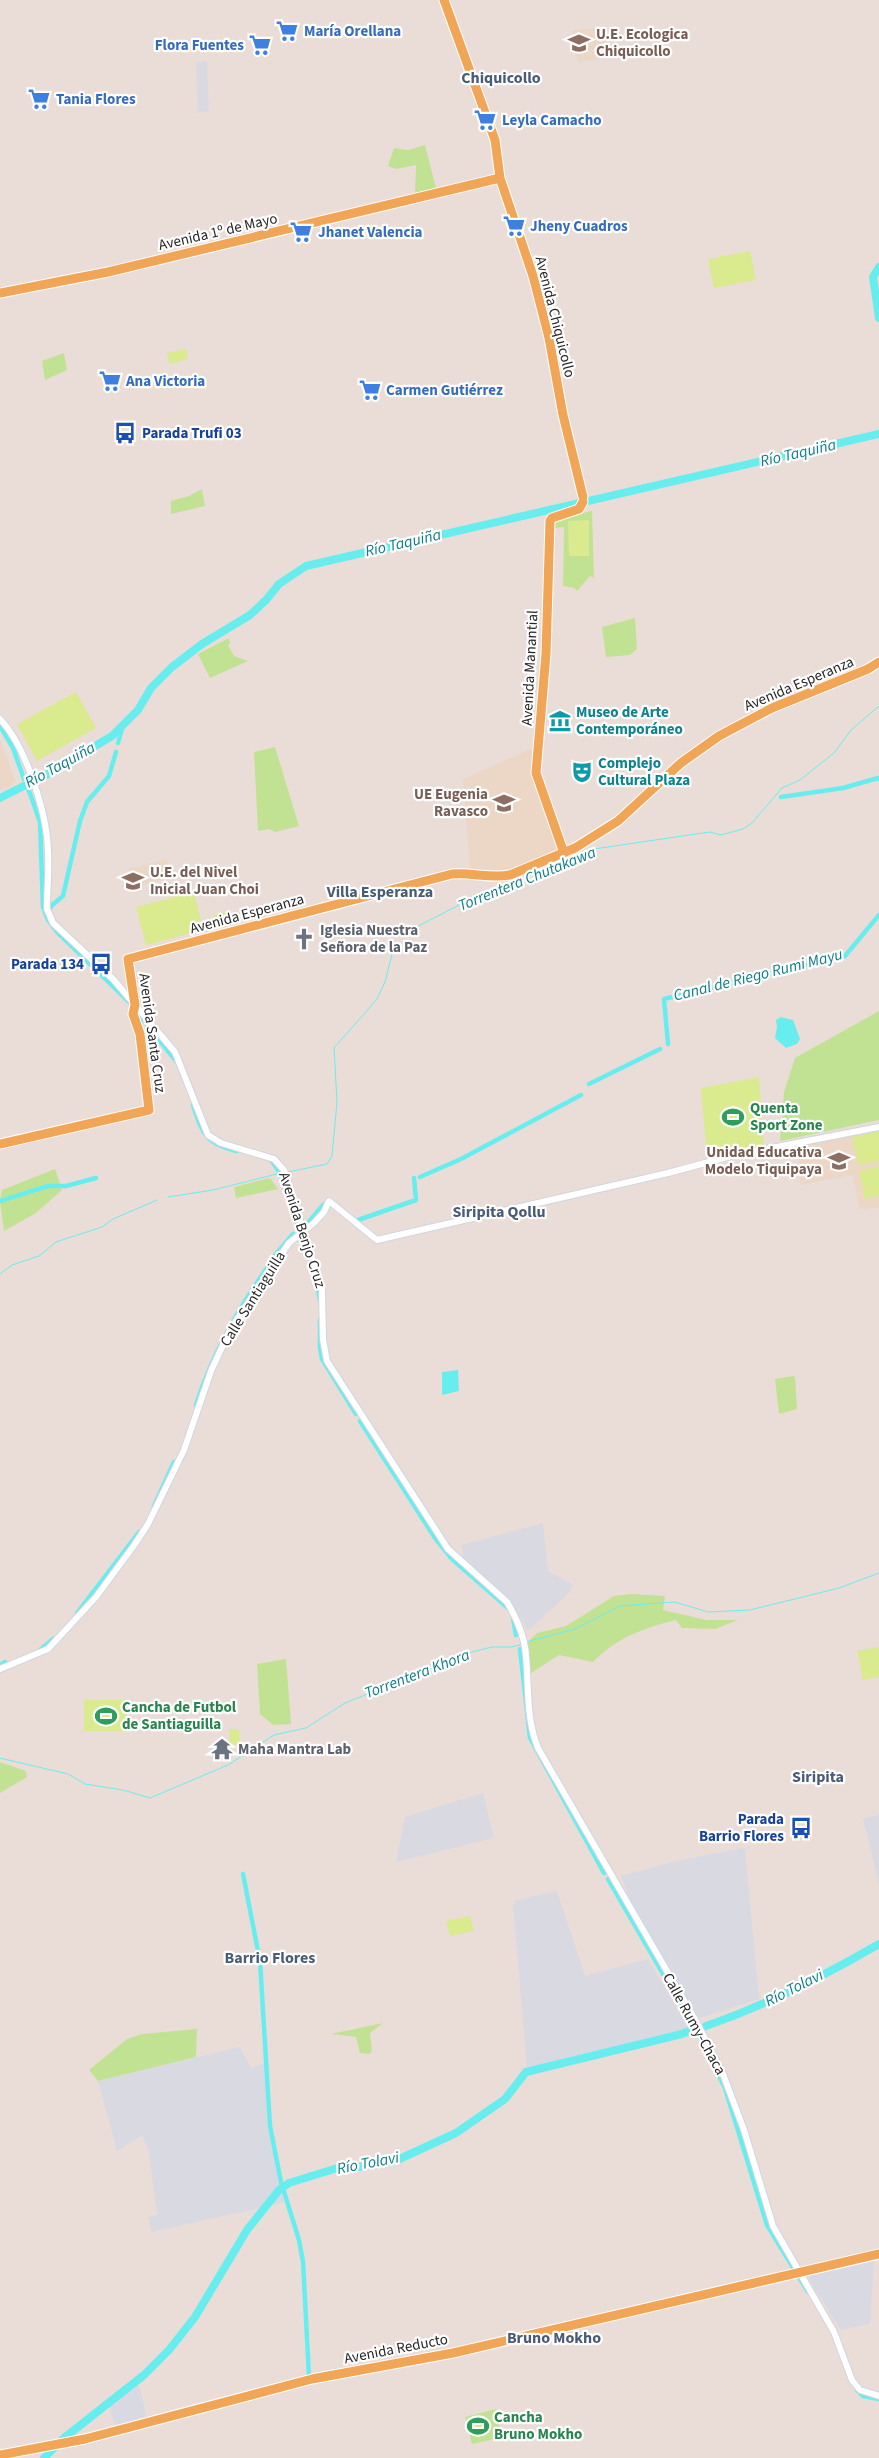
<svg xmlns="http://www.w3.org/2000/svg" width="879" height="2458" font-family="'Source Sans 3',sans-serif">
  <style>
    .industrial { fill: #d9d9e2 }
    .education { fill: #ecd6c6 }
    .green { fill: #c2e293 }
    .pitch { fill: #daea8e }
    .water { fill: #68edef }
    .lines { fill: none; stroke-linecap: round; stroke-linejoin: round }
    .stream { stroke: #68edef; stroke-width: 1 }
    .canal { stroke: #68edef; stroke-width: 4.5 }
    .river { stroke: #68edef; stroke-width: 8 }
    .minor-casing { stroke: #cdd6e1; stroke-width: 8 }
    .major-casing { stroke: #fff; stroke-width: 11 }
    .minor { stroke: #fff; stroke-width: 6 }
    .major { stroke: #f1a556; stroke-width: 9 }
    .labels { text-anchor: middle; dominant-baseline: central; stroke-width: 4.5; stroke-linejoin: round; paint-order: stroke }
    .shop-label { font-size: 15px; font-weight: bold; fill: #366cbe; stroke: #fff; text-anchor: start }
    .education-label { font-size: 15px; font-weight: bold; fill: #785e54; stroke: #fff; text-anchor: start }
    .street-label { font-size: 15px; fill: #272727; stroke: #fff }
    .transit-label { font-size: 15px; font-weight: bold; fill: #164399; stroke: #fff; text-anchor: end }
    .culture-label { font-size: 15px; font-weight: bold; fill: #0d838f; stroke: #fff; text-anchor: start }
    .worship-label { font-size: 15px; font-weight: bold; fill: #5b616d; stroke: #fff; text-anchor: start }
    .leisure-label { font-size: 15px; font-weight: bold; fill: #27864d; stroke: #fff; text-anchor: start }
    .neighbourhood-label { font-size: 16px; font-weight: bold; fill: #485c77; stroke: #fff }
    .water-label { font-size: 16px; font-style: italic; fill: #0c7e89; stroke: #fff }
  </style>
  <rect width="100%" height="100%" fill="#eaddd8"/>
  <path class="industrial" d="M 207,61 L 209,111 L 198,113 L 196,63 Z
    M 543,1523 L 548,1571 L 573,1585 L 570,1592 L 528,1631 L 511,1602 L 464,1562 L 462,1545 Z
    M 483,1793 L 494,1838 L 396,1862 L 405,1817 Z
    M 879,1815 L 879,1884 L 863,1818 Z
    M 742,1848 L 745,1849 L 759,1999 L 697,2019 L 631,1902 L 621,1876 L 681,1860 Z
    M 557,1891 L 585,1976 L 648,1959 L 689,2029 L 527,2068 L 513,1905 L 517,1900 Z
    M 240,2047 L 251,2068 L 265,2063 L 267,2126 L 286,2202 L 152,2232 L 148,2217 L 157,2215 L 149,2153 L 143,2135 L 117,2151 L 98,2081 Z
    M 874,2259 L 870,2324 L 841,2330 L 810,2281 L 809,2273 Z
    M 133,2380 L 138,2381 L 147,2419 L 115,2427 L 107,2399 Z"/>
  <path class="education" d="M 603,28 L 608,58 L 578,62 L 572,35 L 573,30 Z
    M 0,740 L 16,782 L 0,791 Z
    M 535,747 L 532,775 L 559,850 L 558,853 L 509,873 L 470,869 L 463,779 Z
    M 167,859 L 172,877 L 128,888 L 129,869 Z
    M 879,1129 L 879,1208 L 859,1209 L 853,1175 L 800,1185 L 799,1147 Z"/>
  <path class="green" d="M 425,145 L 436,188 L 415,194 L 416,165 L 396,169 L 388,166 L 394,148 L 408,150 Z
    M 64,353 L 67,370 L 45,380 L 42,361 Z
    M 202,489 L 205,506 L 171,514 L 171,501 L 189,496 Z
    M 592,511 L 594,578 L 590,576 L 577,591 L 574,588 L 563,586 L 564,527 L 554,528 L 554,522 L 557,519 Z
    M 635,618 L 637,649 L 630,655 L 606,657 L 602,627 Z
    M 229,638 L 230,643 L 228,645 L 234,656 L 248,661 L 210,678 L 198,654 Z
    M 275,747 L 299,826 L 275,832 L 269,829 L 258,831 L 254,752 Z
    M 879,1011 L 879,1120 L 780,1141 L 784,1092 L 795,1058 Z
    M 55,1169 L 62,1190 L 36,1213 L 4,1231 L 0,1201 L 2,1190 Z
    M 270,1178 L 278,1189 L 236,1198 L 234,1187 Z
    M 793,1376 L 795,1377 L 797,1409 L 779,1414 L 775,1379 Z
    M 632,1594 L 665,1596 L 663,1610 L 706,1620 L 738,1620 L 715,1629 L 682,1628 L 676,1620 C 644,1628 616,1638 593,1662 L 559,1655 L 531,1673 L 527,1643 L 537,1633 L 566,1626 L 614,1596 Z
    M 286,1659 L 291,1724 L 273,1725 L 260,1714 L 257,1664 Z
    M 0,1762 L 26,1771 L 27,1777 L 0,1793 Z
    M 383,2023 L 370,2033 L 372,2050 L 370,2054 L 360,2053 L 356,2037 L 331,2034 Z
    M 197,2029 L 196,2057 L 98,2081 L 89,2070 L 127,2039 L 142,2034 Z
    M 496,2409 L 503,2437 L 472,2444 L 465,2417 Z"/>
  <path class="pitch" d="M 750,251 L 756,280 L 714,288 L 708,259 Z
    M 186,349 L 188,359 L 170,364 L 167,353 Z
    M 589,520 L 589,556 L 569,556 L 568,521 Z
    M 76,692 L 96,728 L 37,761 L 17,724 Z
    M 194,892 L 203,930 L 146,945 L 136,907 Z
    M 230,911 L 234,922 L 216,927 L 213,915 Z
    M 759,1077 L 764,1147 L 707,1158 L 701,1088 Z
    M 879,1131 L 879,1161 L 858,1165 L 852,1137 Z
    M 879,1166 L 879,1196 L 865,1199 L 859,1171 Z
    M 879,1647 L 879,1677 L 863,1680 L 857,1651 Z
    M 84,1700 L 127,1700 L 127,1731 L 84,1731 Z
    M 229,1729 L 239,1729 L 240,1745 L 230,1745 Z
    M 470,1916 L 474,1931 L 450,1936 L 446,1921 Z
    M 481,2416 L 486,2433 L 474,2436 L 470,2419 Z"/>
  <path class="water" d="M 781,1017 L 793,1020 L 800,1039 L 797,1044 L 786,1048 L 775,1038 L 777,1027 L 776,1020 Z
    M 458,1370 L 459,1391 L 442,1395 L 442,1372 Z"/>
  <g class="lines">
    <path class="stream" d="M 399,936 L 459,905 L 516,884 L 536,872 L 574,860 L 594,849 L 696,834 L 710,832 L 721,835 L 743,829 L 752,823 L 782,788 L 800,780 L 834,753 L 851,730 L 879,706
      M 288,1172 L 327,1164 L 332,1156 L 337,1102 L 334,1048 L 377,999 L 385,982 L 395,942
      M 168,1197 L 213,1190 L 281,1173
      M 0,1274 L 12,1265 L 39,1256 L 56,1242 L 102,1227 L 113,1219 L 157,1200
      M 526,1642 L 575,1629 L 620,1606 L 675,1602 L 708,1612 L 750,1610 L 839,1588 L 879,1573
      M 0,1758 L 68,1774 L 85,1784 L 123,1790 L 150,1798 L 228,1765 L 274,1735 L 306,1728 L 345,1703 L 440,1665 L 456,1656 L 492,1647 L 512,1647 L 523,1644"/>
    <path class="canal" d="M 0,726 L 13,748 L 24,779
      M 118,743 L 123,725
      M 28,788 L 40,822 L 43,907 L 48,920 L 57,932 L 129,1002
      M 781,797 L 843,788 L 878,778 L 879,779
      M 50,910 L 51,906 L 63,896 L 80,821 L 87,802 L 109,776 L 116,752
      M 142,1018 L 176,1061
      M 668,1044 L 664,999 L 845,956 L 879,915
      M 589,1084 L 660,1049
      M 193,1105 C 203,1135 205,1143 237,1151
      M 271,1160 L 278,1170 L 298,1226
      M 420,1177 L 461,1159 L 581,1095
      M 0,1201 L 48,1186 L 66,1186 L 96,1178
      M 358,1220 L 416,1200 L 414,1178
      M 307,1224 L 323,1205
      M 271,1260 L 293,1234
      M 316,1278 L 320,1300
      M 320,1320 L 320,1347 L 322,1359 L 356,1414
      M 196,1405 C 212,1354 237,1311 267,1268
      M 360,1421 L 435,1538 L 452,1559 L 508,1608
      M 154,1506 L 174,1462
      M 77,1613 L 139,1532
      M 513,1618 L 516,1635
      M 520,1649 L 530,1738 L 604,1873
      M 40,1650 L 53,1639
      M 0,1665 L 5,1662
      M 243,1874 L 258,1951
      M 608,1879 L 698,2034 L 725,2088 L 767,2225 L 808,2292
      M 260,1961 L 270,2126 L 281,2182 L 299,2240 L 303,2262 L 309,2376
      M 857,2390 L 863,2396 L 879,2399"/>
    <path class="river" d="M 879,267 L 873,277 L 879,318
      M 0,798 L 48,774 L 112,736 L 138,710 L 151,688 L 172,667 L 202,644 L 250,615 L 266,600 L 279,584 L 306,566 L 879,434
      M 706,2026 C 766,2005 824,1976 879,1944
      M 44,2458 L 64,2438 L 144,2375 L 169,2350 L 195,2317 L 247,2230 L 279,2190 L 289,2183 L 347,2165 L 359,2167 L 395,2161 L 456,2133 L 505,2099 L 526,2072 L 682,2034 L 696,2028"/>
    <g class="minor-casing">
      <path id="minor" d="M 0,719 C 26,746 47,814 48,851 C 49,871 47,890 47,909 L 53,923 L 113,979 L 175,1052 L 208,1135 L 221,1143 L 274,1159 L 284,1170 L 322,1289 L 323,1340 L 327,1361 L 448,1549 L 507,1602 C 517,1619 525,1636 526,1656 C 529,1688 526,1719 538,1748 L 697,2023 L 723,2074 L 744,2130 L 773,2226 L 834,2332 L 852,2380 L 860,2390 L 879,2396
        M 0,1669 L 48,1649 L 96,1597 L 135,1544 L 148,1524 L 184,1450 L 211,1371 L 230,1330 L 289,1243 L 314,1223 L 324,1212 L 329,1201 L 377,1240 L 668,1173 L 731,1156 L 879,1127"/>
    </g>
    <g class="major-casing">
      <path id="major" d="M 444,0 L 495,140 L 500,178 L 533,276 L 549,338 L 563,415 L 583,497
        M 0,293 L 108,272 L 500,178
        M 564,853 L 536,773 L 546,654 L 550,521 L 552,518 L 579,509 L 583,502
        M 0,1144 L 149,1110 L 140,1034 L 133,1014 L 135,1005 L 128,959 L 452,874 C 471,872 491,879 510,875 L 575,848 L 618,821 L 681,763 L 719,736 L 772,708 L 868,669 L 879,662
        M 0,2455 L 85,2439 L 312,2379 L 453,2353 L 879,2254"/>
    </g>
    <use href="#minor" class="minor"/>
    <use href="#major" class="major"/>
  </g>
  <defs>
    <g id="supermarket-bare" transform="scale(1.725)"><path d="M-6-5.5h2.5l.6 2H6L4.5 2H-2.5L-4.4-4H-6ZM-1.5 3.2a1.3 1.3 0 1 0 .1 0ZM3 3.2a1.3 1.3 0 1 0 .1 0Z" fill="#3f7fe0" stroke="#fff" stroke-width="2.5" paint-order="stroke"/></g>
    <g id="school-bare" transform="scale(1.725)"><path d="M0-5L7-2L0 1L-7-2ZM-4 1L0 2.5L4 1V4Q0 6-4 4Z" fill="#8d6e63" stroke="#fff" stroke-width="2.5" paint-order="stroke"/></g>
    <g id="bus-bare" transform="scale(1.725)"><path d="M-5-6H5V4H4V6H2V4H-2V6H-4V4H-5ZM-3.5-4V0h7V-4ZM-3.5 1.2v1.5H-2V1.2ZM2 1.2v1.5H3.5V1.2Z" fill="#1a4fb4" stroke="#fff" stroke-width="2.5" paint-order="stroke"/></g>
    <g id="museum-bare" transform="scale(1.725)"><path d="M0-6L6-3V-2H-6V-3ZM-5-1h2V3h-2ZM-1-1h2V3h-2ZM3-1h2V3H3ZM-6 4H6V6H-6Z" fill="#0f9aa8" stroke="#fff" stroke-width="2.5" paint-order="stroke"/></g>
    <g id="theatre-bare" transform="scale(1.725)"><path d="M-5-5.5Q0-4 5-5.5V0Q5 5 0 6Q-5 5-5 0ZM-3.3-2.5H-1v1.5H-3.3ZM1-2.5H3.3v1.5H1ZM-2.8 1Q0 5.5 2.8 1Z" fill="#0f9aa8" stroke="#fff" stroke-width="2.5" paint-order="stroke"/></g>
    <g id="church-bare" transform="scale(1.725)"><path d="M-1.2-6h2.4v3.5h3.3v2.4h-3.3V6h-2.4V-.1h-3.3v-2.4h3.3Z" fill="#6b7280" stroke="#fff" stroke-width="2.5" paint-order="stroke"/></g>
    <g id="stadium-bare" transform="scale(1.725)"><path d="M0-5a6.5 5 0 1 0 0 10a6.5 5 0 1 0 0-10ZM-3.5-1.8h7v3.6h-7Z" fill="#2e9e5b" stroke="#fff" stroke-width="2.5" paint-order="stroke"/></g>
    <g id="temple-bare" transform="scale(1.725)"><path d="M0-6L5-2H3V0L6.5 2.5H4V6H1.5V3h-3V6H-4V2.5H-6.5L-3 0V-2H-5Z" fill="#6b7280" stroke="#fff" stroke-width="2.5" paint-order="stroke"/></g>
  </defs>
  <g fill-rule="evenodd">
    <use href="#supermarket-bare" x="287" y="31"/>
    <use href="#school-bare" x="579" y="43"/>
    <use href="#supermarket-bare" x="260" y="45"/>
    <use href="#supermarket-bare" x="39" y="99"/>
    <use href="#supermarket-bare" x="485" y="120"/>
    <use href="#supermarket-bare" x="514" y="226"/>
    <use href="#supermarket-bare" x="301" y="232"/>
    <use href="#supermarket-bare" x="110" y="381"/>
    <use href="#supermarket-bare" x="370" y="390"/>
    <use href="#bus-bare" x="125" y="433"/>
    <use href="#museum-bare" x="560" y="721"/>
    <use href="#theatre-bare" x="582" y="772"/>
    <use href="#school-bare" x="504" y="803"/>
    <use href="#school-bare" x="133" y="881"/>
    <use href="#church-bare" x="304" y="939"/>
    <use href="#bus-bare" x="101" y="964"/>
    <use href="#stadium-bare" x="733" y="1117"/>
    <use href="#school-bare" x="839" y="1161"/>
    <use href="#stadium-bare" x="106" y="1716"/>
    <use href="#temple-bare" x="222" y="1749"/>
    <use href="#bus-bare" x="801" y="1828"/>
    <use href="#stadium-bare" x="478" y="2426"/>
  </g>
  <g class="labels">
    <g class="shop-label">
      <text x="304" y="31">María Orellana</text>
      <text x="244" y="45" text-anchor="end">Flora Fuentes</text>
      <text x="56" y="99">Tania Flores</text>
      <text x="502" y="120">Leyla Camacho</text>
      <text x="530" y="226">Jheny Cuadros</text>
      <text x="318" y="232">Jhanet Valencia</text>
      <text x="126" y="381">Ana Victoria</text>
      <text x="386" y="390">Carmen Gutiérrez</text>
    </g>
    <g class="education-label">
      <text x="596" y="34">U.E. Ecologica<tspan x="596" dy="17">Chiquicollo</tspan></text>
      <text x="488" y="794" text-anchor="end">UE Eugenia<tspan x="488" dy="17">Ravasco</tspan></text>
      <text x="150" y="872">U.E. del Nivel<tspan x="150" dy="17">Inicial Juan Choi</tspan></text>
      <text x="822" y="1152" text-anchor="end">Unidad Educativa<tspan x="822" dy="17">Modelo Tiquipaya</tspan></text>
    </g>
    <g class="street-label">
      <text transform="translate(218 232) rotate(-13)">Avenida 1º de Mayo</text>
      <text transform="translate(555 317) rotate(76)">Avenida Chiquicollo</text>
      <text transform="translate(530 668) rotate(-87)">Avenida Manantial</text>
      <text transform="translate(799 684) rotate(-23)">Avenida Esperanza</text>
      <text transform="translate(247 914) rotate(-15)">Avenida Esperanza</text>
      <text transform="translate(152 1033) rotate(82)">Avenida Santa Cruz</text>
      <text transform="translate(302 1230) rotate(72)">Avenida Benjo Cruz</text>
      <text transform="translate(253 1299) rotate(-58)">Calle Santiaguilla</text>
      <text transform="translate(694 2024) rotate(61)">Calle Rumy-Chaca</text>
      <text transform="translate(396 2349) rotate(-11)">Avenida Reducto</text>
    </g>
    <g class="transit-label">
      <text x="142" y="433" text-anchor="start">Parada Trufi 03</text>
      <text x="84" y="964">Parada 134</text>
      <text x="784" y="1819">Parada<tspan x="784" dy="17">Barrio Flores</tspan></text>
    </g>
    <g class="culture-label">
      <text x="576" y="712">Museo de Arte<tspan x="576" dy="17">Contemporáneo</tspan></text>
      <text x="598" y="763">Complejo<tspan x="598" dy="17">Cultural Plaza</tspan></text>
    </g>
    <g class="worship-label">
      <text x="320" y="930">Iglesia Nuestra<tspan x="320" dy="17">Señora de la Paz</tspan></text>
      <text x="238" y="1749">Maha Mantra Lab</text>
    </g>
    <g class="leisure-label">
      <text x="750" y="1108">Quenta<tspan x="750" dy="17">Sport Zone</tspan></text>
      <text x="122" y="1707">Cancha de Futbol<tspan x="122" dy="17">de Santiaguilla</tspan></text>
      <text x="494" y="2417">Cancha<tspan x="494" dy="17">Bruno Mokho</tspan></text>
    </g>
    <g class="neighbourhood-label">
      <text x="501" y="78">Chiquicollo</text>
      <text x="380" y="892">Villa Esperanza</text>
      <text x="499" y="1212">Siripita Qollu</text>
      <text x="818" y="1777">Siripita</text>
      <text x="270" y="1958">Barrio Flores</text>
      <text x="554" y="2338">Bruno Mokho</text>
    </g>
    <g class="water-label">
      <text transform="translate(798 453) rotate(-13)">Río Taquiña</text>
      <text transform="translate(403 543) rotate(-13)">Río Taquiña</text>
      <text transform="translate(60 765) rotate(-29)">Río Taquiña</text>
      <text transform="translate(527 879) rotate(-22)">Torrentera Chutakawa</text>
      <text transform="translate(758 975) rotate(-14)">Canal de Riego Rumi Mayu</text>
      <text transform="translate(417 1674) rotate(-21)">Torrentera Khora</text>
      <text transform="translate(794 1988) rotate(-27)">Río Tolavi</text>
      <text transform="translate(368 2163) rotate(-11)">Río Tolavi</text>
    </g>
  </g>
</svg>
